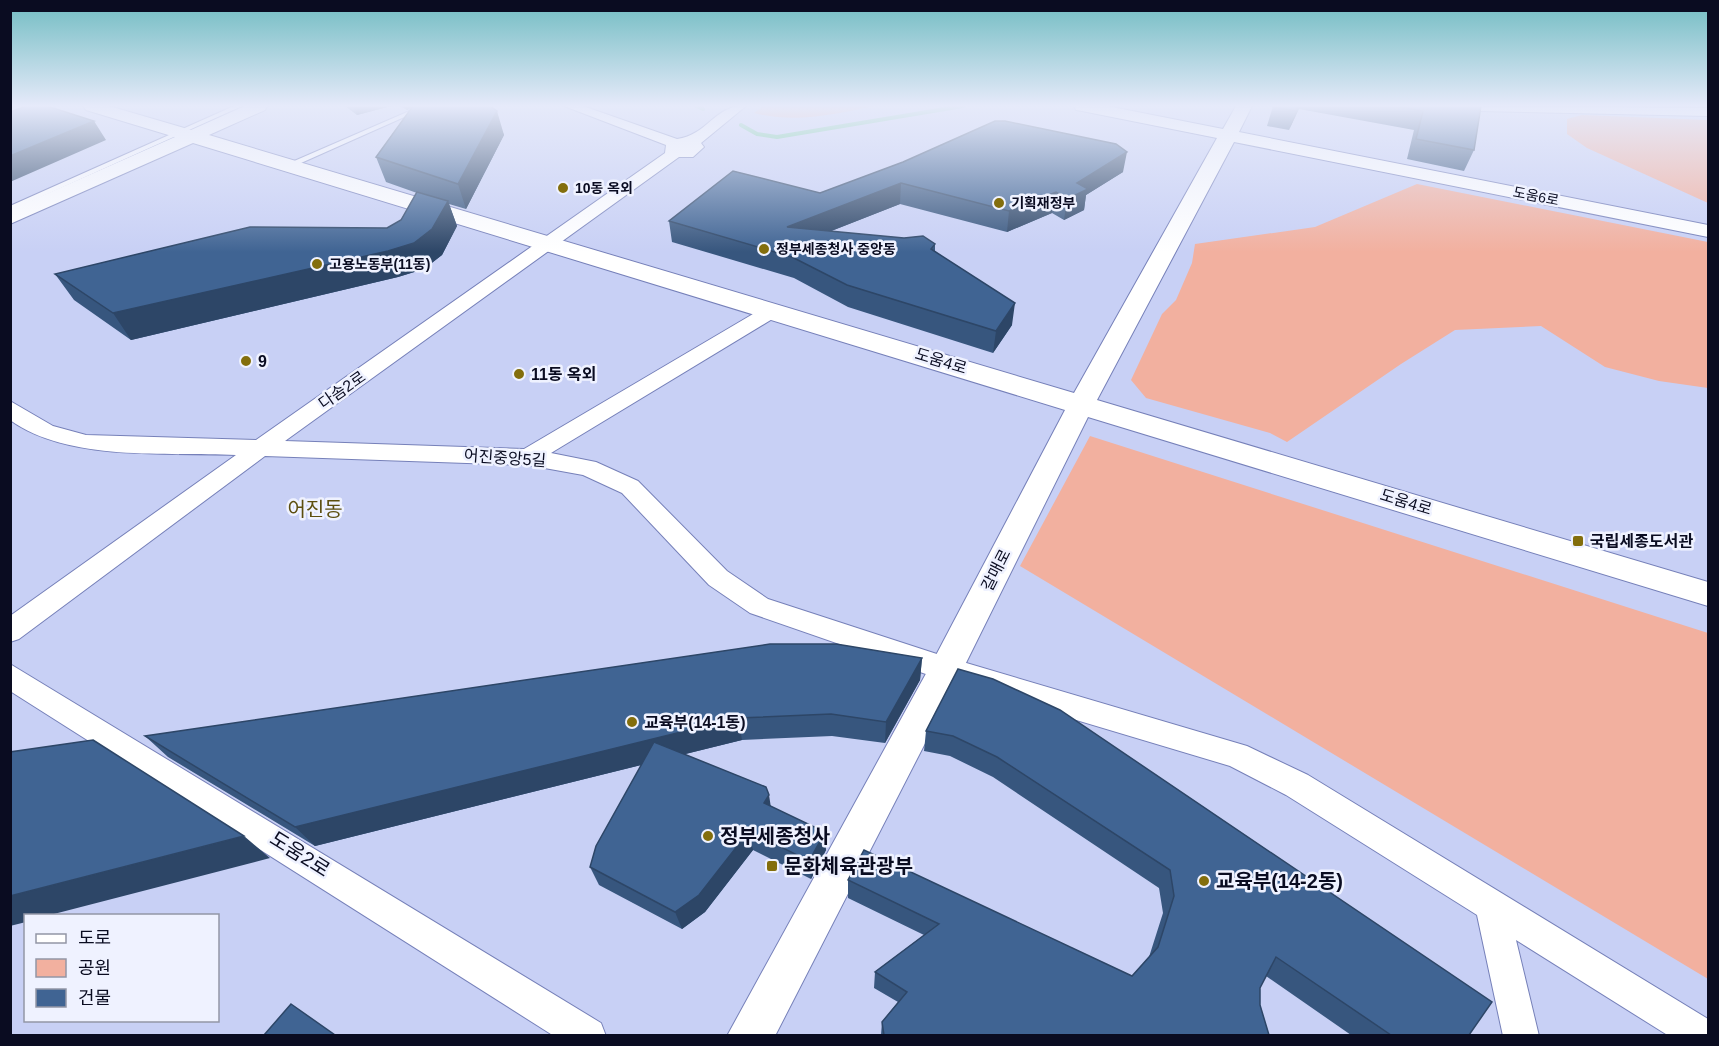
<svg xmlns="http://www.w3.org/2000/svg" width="1719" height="1046" font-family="Arial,'Noto Sans KR',sans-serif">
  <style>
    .green { fill: #f2b09f }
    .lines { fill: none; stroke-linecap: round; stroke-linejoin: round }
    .stream { stroke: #5ec88a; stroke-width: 4 }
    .service-casing { stroke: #7680b9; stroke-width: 2 }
    .minor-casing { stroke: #7680b9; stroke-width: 2 }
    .tertiary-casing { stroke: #7680b9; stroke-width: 2 }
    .service { fill: #fff; fill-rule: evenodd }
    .minor { fill: #fff; fill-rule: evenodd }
    .tertiary { fill: #fff; fill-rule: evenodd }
    .wall { fill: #37567e }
    .shaded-wall { fill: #2d4667 }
    .building { fill: #406493; stroke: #2d4667; stroke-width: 1.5 }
    .poi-dot { fill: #836e0d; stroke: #eff2ff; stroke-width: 2 }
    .labels { text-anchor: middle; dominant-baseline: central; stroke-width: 5; stroke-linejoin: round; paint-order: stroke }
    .far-poi-label { font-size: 14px; font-weight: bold; fill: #0a0c21; stroke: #eff2ff; text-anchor: start }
    .far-street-label { font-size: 14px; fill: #0a0c21; stroke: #eff2ff }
    .poi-label { font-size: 16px; font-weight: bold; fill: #0a0c21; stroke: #eff2ff; text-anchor: start }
    .street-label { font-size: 16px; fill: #0a0c21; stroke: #eff2ff }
    .quarter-label { font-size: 20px; fill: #5c4e0f; stroke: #eff2ff }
    .near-poi-label { font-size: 20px; font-weight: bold; fill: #0a0c21; stroke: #eff2ff; text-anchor: start }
    .near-street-label { font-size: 20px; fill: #0a0c21; stroke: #eff2ff }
  </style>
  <rect width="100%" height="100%" fill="#c8d0f5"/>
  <path class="green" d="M 763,106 L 875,106 C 833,114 796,124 754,113 Z
    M 1582,115 L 1708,120 L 1708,203 L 1587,148 L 1567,134 L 1567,119 Z
    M 1417,184 L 1708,242 L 1708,388 L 1659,381 L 1605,367 L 1541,326 L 1455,330 L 1401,364 L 1287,442 L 1270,433 L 1146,398 L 1131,380 L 1162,314 L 1176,300 L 1192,263 L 1195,244 L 1315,227 Z
    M 1090,436 L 1708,633 L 1708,979 L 1020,566 Z"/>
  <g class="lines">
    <path class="stream" d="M 10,106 L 13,106
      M 697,106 L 703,109
      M 1671,106 L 1690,106
      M 741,125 L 757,134 L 777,137 L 963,106"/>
    <g class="service-casing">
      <path id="service" d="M 234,106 L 242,106 L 10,211 L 10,206 Z
        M 421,106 L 429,106 L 292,167 L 285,165 Z"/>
    </g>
    <g class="minor-casing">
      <path id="minor" d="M 564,106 L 583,106 L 677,139 C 708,135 715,104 746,106 L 701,143 L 704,147 L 693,157 L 679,157 L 285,441 L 524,449 L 765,307 L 779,307 L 781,311 L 779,315 L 551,453 L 596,462 L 638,481 L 727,571 L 768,599 L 946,657 L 1247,746 L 1308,775 L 1708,1019 L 1708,1036 L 1669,1036 L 1516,940 L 1539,1036 L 1503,1036 L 1477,915 L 1286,795 L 1230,766 L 946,681 L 750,613 L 709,585 L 622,493 L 583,475 L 528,465 L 265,456 L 19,639 L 10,642 L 10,616 L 236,455 C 167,452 68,462 10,420 L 10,401 L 53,426 L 86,435 L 256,440 L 665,153 L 666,145 Z
        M 1426,106 L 1708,108 L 1708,116 L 1433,110 Z
        M 10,664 L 601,1023 L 606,1036 L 554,1036 L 10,691 Z"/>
    </g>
    <g class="tertiary-casing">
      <path id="tertiary" d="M 83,106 L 109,106 L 191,130 L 245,106 L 267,106 L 265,110 L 209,135 L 1074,393 L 1217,138 L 1082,111 L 1076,110 L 1074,106 L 1107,106 L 1223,129 L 1236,106 L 1252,106 L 1239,132 L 1708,225 L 1708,237 L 1234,142 L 1097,400 L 1708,582 L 1708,606 L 1088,417 L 958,679 L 775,1036 L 727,1036 L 934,659 L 1065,410 L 193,143 L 10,224 L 10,210 L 175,137 L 86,110 Z"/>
    </g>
    <use href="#service" class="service"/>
    <use href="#minor" class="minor"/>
    <use href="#tertiary" class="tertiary"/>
  </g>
  <path class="wall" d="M 345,106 L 391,106 L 357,115 Z
    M 400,106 L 490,106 L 504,135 L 466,209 L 449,204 L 457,226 L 442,255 L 424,269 L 398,277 L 131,340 L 74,300 L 55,274 L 387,228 L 401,220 L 417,193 L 386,182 L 376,157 L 411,108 L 407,110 Z
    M 1273,106 L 1481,106 L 1474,150 L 1464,171 L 1407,159 L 1414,130 L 1299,109 L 1289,130 L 1267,126 Z
    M 903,162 L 1123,172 L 1086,195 L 1084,210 L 1064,220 L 1052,213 L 1007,232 L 900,204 L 831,231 L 935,244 L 935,251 L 1012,325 L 993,353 L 848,307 L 794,278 L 672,242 L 669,221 L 820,193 Z
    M 922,658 L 920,680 L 885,743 L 832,736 L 742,740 L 685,754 L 771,806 L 826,850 L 811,879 L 753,850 L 705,912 L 682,929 L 599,885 L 590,867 L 641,765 L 315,846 L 168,757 L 145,736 Z
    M 958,669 L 1469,1035 L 1351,1035 L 1266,976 L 1260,988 L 1260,1005 L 1269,1035 L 881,1035 L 882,1022 L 898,1002 L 874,988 L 875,972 L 924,935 L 848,898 L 848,880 L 1132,976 L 1149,957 L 1163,913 L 1159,888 L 993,777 L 950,756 L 924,751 L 926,731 Z"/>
  <path class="shaded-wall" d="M 354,106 L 391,106 L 357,115 Z
    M 405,106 L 412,106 L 412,107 L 407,110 Z
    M 1298,106 L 1300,106 L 1289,130 L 1296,111 Z
    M 497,111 L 504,135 L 466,209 L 458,184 Z
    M 94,121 L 106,140 L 10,182 L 10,156 Z
    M 1127,152 L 1123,172 L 1086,195 L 1084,210 L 1064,220 L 1067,199 L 1077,183 Z
    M 901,183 L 900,204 L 788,248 L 787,227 Z
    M 1056,192 L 1052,213 L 1007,232 L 1009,211 Z
    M 448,201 L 457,226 L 442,255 L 424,269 L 398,277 L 131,340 L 113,313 L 388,251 Z
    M 1015,303 L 1012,325 L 993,353 L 996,331 Z
    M 922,658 L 920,680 L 885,743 L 886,722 Z
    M 738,718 L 742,740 L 315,846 L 295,827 Z
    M 769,795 L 772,814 L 764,803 Z
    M 749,831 L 753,850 L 705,912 L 682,929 L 675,912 Z
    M 825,832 L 826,850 L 811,879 L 809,861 Z
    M 244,836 L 270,858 L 50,915 L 26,915 L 26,922 L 10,926 L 10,896 Z"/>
  <path class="building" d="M 26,106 L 47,106 L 94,121 L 10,156 L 10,112 Z
    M 413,106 L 490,106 L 497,111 L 458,184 L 376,157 Z
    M 1273,106 L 1298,106 L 1296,111 L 1273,107 Z
    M 1394,106 L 1481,106 L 1474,150 L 1416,139 L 1423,111 Z
    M 995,121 L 1005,121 L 1116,144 L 1127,152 L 1077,183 L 1088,189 L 1067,199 L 1056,192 L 1009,211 L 901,183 L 787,227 L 904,238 L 923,236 L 935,244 L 931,249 L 1015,303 L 996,331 L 847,285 L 792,257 L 669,221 L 733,171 L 820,193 L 903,162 Z
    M 417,192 L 448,201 L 432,229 L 414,243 L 388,251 L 113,313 L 55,274 L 250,227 L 387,228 L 401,220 Z
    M 770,644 L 836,644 L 922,658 L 886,722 L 831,714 L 738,718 L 295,827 L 145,736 Z
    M 958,669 L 993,679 L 1060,710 L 1492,1002 L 1469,1035 L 1391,1035 L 1276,957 L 1260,988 L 1260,1005 L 1269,1035 L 884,1035 L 882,1022 L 907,992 L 875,972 L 939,924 L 848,880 L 864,850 L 1132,976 L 1158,947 L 1174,896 L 1170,870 L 997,757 L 953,736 L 926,731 Z
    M 93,740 L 244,836 L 10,896 L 10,752 Z
    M 654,742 L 766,787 L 769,795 L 764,803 L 825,832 L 809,861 L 749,831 L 699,895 L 675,912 L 590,867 L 596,846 Z
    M 291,1004 L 335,1035 L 264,1035 Z"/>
  <linearGradient id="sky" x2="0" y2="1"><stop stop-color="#71bcc2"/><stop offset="0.42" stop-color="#e6eafa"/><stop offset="1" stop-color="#e6eafa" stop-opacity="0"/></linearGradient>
  <rect width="1719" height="252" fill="url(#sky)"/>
  <g class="poi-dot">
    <circle cx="563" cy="188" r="6"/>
    <circle cx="999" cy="203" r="6"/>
    <circle cx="764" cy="249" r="6"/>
    <circle cx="317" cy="264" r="6"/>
    <circle cx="246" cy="361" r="6"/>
    <circle cx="519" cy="374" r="6"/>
    <rect x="1572" y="535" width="12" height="12" rx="3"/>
    <circle cx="632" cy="722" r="6"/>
    <circle cx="708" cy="836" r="6"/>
    <rect x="766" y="860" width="12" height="12" rx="3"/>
    <circle cx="1204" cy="881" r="6"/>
  </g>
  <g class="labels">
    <g class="far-poi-label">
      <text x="575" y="188">10동 옥외</text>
      <text x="1011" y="203">기획재정부</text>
      <text x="776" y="249">정부세종청사 중앙동</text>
      <text x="329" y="264">고용노동부(11동)</text>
    </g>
    <g class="far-street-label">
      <text transform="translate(1536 196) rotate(11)">도움6로</text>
    </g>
    <g class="poi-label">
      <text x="258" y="361">9</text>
      <text x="531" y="374">11동 옥외</text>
      <text x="1590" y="541">국립세종도서관</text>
      <text x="644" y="722">교육부(14-1동)</text>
    </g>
    <g class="street-label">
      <text transform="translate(941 361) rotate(17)">도움4로</text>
      <text transform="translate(342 390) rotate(-35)">다솜2로</text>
      <text transform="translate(505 458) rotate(4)">어진중앙5길</text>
      <text transform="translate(1406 502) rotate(17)">도움4로</text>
      <text transform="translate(996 570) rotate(-63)">갈매로</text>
    </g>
    <g class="quarter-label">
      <text x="315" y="509">어진동</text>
    </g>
    <g class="near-poi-label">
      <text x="720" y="836">정부세종청사</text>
      <text x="784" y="866">문화체육관광부</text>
      <text x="1216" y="881">교육부(14-2동)</text>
    </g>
    <g class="near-street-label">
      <text transform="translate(300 854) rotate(32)">도움2로</text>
    </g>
  </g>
  <rect width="1719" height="1046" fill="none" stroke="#0a0c21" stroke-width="24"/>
  <rect x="24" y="914" width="195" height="108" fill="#eff2ff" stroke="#9396a6" stroke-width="1.5"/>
  <rect x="36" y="934" width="30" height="9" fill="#ffffff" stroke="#9396a6" stroke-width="1.5"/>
  <text x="78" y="944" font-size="18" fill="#0a0c21">도로</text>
  <rect x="36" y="959" width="30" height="18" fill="#f2b09f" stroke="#9396a6" stroke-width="1.5"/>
  <text x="78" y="974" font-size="18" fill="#0a0c21">공원</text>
  <rect x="36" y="989" width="30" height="18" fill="#406493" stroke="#9396a6" stroke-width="1.5"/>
  <text x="78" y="1004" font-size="18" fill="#0a0c21">건물</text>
</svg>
